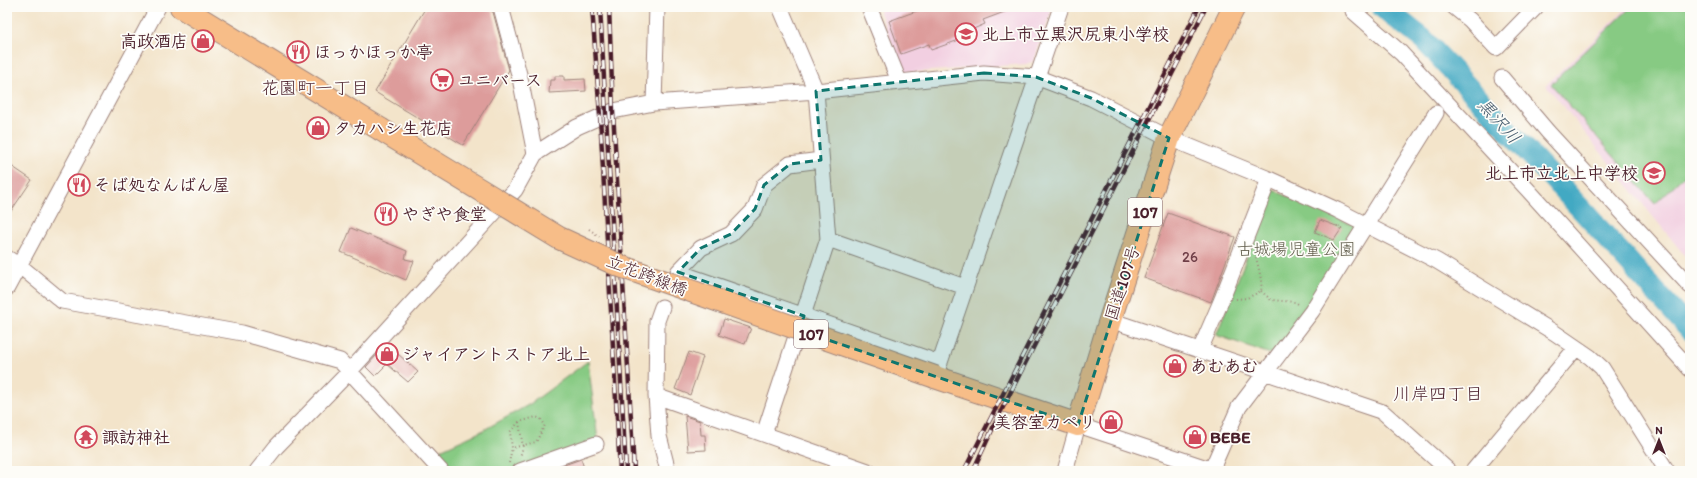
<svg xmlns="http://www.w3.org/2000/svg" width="1697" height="478" font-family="Itim,'Klee One',sans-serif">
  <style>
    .built { fill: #f2cfe1 }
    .green { fill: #87ca83; stroke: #687457 }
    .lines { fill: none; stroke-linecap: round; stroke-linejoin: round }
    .river { stroke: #43a9c3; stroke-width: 22 }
    .building { fill: #dd9c9b }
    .minor-casing { stroke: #9e827a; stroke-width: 17 }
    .highway-casing { stroke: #9e827a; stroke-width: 24 }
    .path { stroke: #9e827a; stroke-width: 2; stroke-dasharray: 1 3; stroke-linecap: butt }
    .minor { stroke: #fff; stroke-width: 15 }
    .highway { stroke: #f7bd88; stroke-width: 22 }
    .rail-casing { stroke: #4a1f2b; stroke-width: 4.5 }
    .rail { stroke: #fdfcf7; stroke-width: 3; stroke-dasharray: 9; stroke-linecap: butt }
    .highway-bridge-casing { stroke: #9e827a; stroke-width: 24; stroke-linecap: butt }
    .path-bridge { stroke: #9e827a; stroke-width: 2; stroke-dasharray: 1 3; stroke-linecap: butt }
    .highway-bridge { stroke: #f7bd88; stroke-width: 22 }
    .marked { fill: #0f766e; fill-opacity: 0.2; stroke: #0f766e; stroke-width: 3; stroke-dasharray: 8 5; stroke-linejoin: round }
    .labels { text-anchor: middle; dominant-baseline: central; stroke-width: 3.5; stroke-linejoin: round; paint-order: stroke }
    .number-label { font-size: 15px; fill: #6f3e47 }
    .shield { fill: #fdfcf7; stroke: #806168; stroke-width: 1 }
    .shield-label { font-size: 16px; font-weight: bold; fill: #4a1f2b }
    .poi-label { font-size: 17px; font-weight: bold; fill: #4a1f2b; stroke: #fdfcf7; text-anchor: start }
    .park-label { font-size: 17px; fill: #5f5b4a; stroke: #fdfcf7 }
    .street-label { font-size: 17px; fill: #4a1f2b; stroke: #fdfcf7 }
    .neighbourhood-label { font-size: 18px; fill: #4a1f2b; stroke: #fdfcf7 }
    .water-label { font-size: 18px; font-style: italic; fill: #475d6f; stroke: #fdfcf7 }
  </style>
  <rect width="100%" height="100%" fill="#fdfcf7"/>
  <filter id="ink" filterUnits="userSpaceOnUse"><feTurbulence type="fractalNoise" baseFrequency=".025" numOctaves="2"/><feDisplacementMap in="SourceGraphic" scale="8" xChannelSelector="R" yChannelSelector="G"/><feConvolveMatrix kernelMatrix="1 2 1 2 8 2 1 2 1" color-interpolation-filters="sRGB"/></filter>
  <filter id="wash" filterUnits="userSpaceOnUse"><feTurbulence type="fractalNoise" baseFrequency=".012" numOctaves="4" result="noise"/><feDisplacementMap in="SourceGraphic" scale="16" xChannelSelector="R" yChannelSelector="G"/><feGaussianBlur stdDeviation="0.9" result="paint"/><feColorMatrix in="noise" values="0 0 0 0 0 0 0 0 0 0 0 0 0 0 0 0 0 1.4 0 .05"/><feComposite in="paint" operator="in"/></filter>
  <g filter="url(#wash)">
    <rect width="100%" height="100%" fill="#f3e4ca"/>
    <path class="built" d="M 878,7 L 1053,7 L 1034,61 L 1026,64 L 903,73 Z
      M 1628,7 L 1690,7 L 1690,262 L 1546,85 Z"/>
    <path class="green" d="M 1631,7 L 1690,7 L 1690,170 L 1655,204 L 1551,84 Z
      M 1273,190 L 1361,228 L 1276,356 L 1216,335 Z
      M 588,361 L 598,441 L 509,471 L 450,471 L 436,452 L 482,431 L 530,404 Z"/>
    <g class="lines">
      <path class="river" d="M 1382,7 L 1423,39 L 1582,210 L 1690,330"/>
    </g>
    <g id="blocks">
      <path class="building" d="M 426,7 L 484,7 L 493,12 L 509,70 L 463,145 L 375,92 Z
        M 933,7 L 1015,7 L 1015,8 L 983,20 L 985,24 L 971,30 L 973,35 L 931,50 L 929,44 L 901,54 L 889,21 L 922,9 L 922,11 Z
        M 297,42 L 307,49 L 299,61 L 289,55 Z
        M 555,76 L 564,76 L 564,80 L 585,79 L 586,91 L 549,93 L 550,80 L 555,80 Z
        M 7,163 L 32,180 L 7,217 Z
        M 1168,213 L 1235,237 L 1211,302 L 1144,278 Z
        M 1320,220 L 1342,228 L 1334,240 L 1315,232 Z
        M 351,228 L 407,251 L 405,259 L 414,261 L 406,280 L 341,252 Z
        M 724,319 L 751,328 L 745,344 L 719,335 Z
        M 387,344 L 418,372 L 408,382 L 387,364 L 375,376 L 366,367 Z
        M 689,352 L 703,357 L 690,395 L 675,389 Z
        M 685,416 L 700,421 L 701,435 L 705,435 L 706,450 L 688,451 Z
        M 581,459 L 585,471 L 547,471 Z"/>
    </g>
  </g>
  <g filter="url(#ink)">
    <use href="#blocks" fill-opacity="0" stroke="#9e827a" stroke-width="1"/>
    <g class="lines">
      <g class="minor-casing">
        <path id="minor" d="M 501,7 L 520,78 L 535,154
          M 869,7 L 899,81
          M 1454,7 L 1470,20 L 1496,48 L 1536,7
          M 1353,11 L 1401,53 L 1529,191 L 1690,369
          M 1502,78 L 1548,132 L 1690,286
          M 654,103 L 657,7
          M 821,160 L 790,164 L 764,185 L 755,209 L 731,234 L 701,248 L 678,272 L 940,363
          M 828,239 L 965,287
          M 7,258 L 20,266 L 62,301 L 242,333 L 340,361 L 441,471
          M 7,288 L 158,7
          M 1110,320 L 1383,412 L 1449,471
          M 1200,350 L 1222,299 L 1269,179
          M 937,371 L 1061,7
          M 656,396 L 657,321 L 662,307
          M 764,434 L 828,239 L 816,91 L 780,7
          M 257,471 L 276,447 L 349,372 L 515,190 L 535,154 L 577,127 L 613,111 L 654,103 L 816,91 L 984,73 L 1036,77 L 1091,98 L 1169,138 L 1269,179 L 1337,210 L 1437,261 L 1555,333 L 1590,357 L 1602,368 L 1667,471
          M 520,471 L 596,444
          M 668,471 L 659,436 L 656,396 L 868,471
          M 1065,471 L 1078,425 L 1216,471
          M 1211,471 L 1239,407 L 1312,311 L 1436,113
          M 1473,471 L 1576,348"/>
      </g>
      <g class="highway-casing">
        <path id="highway" d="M 181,7 L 380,129
          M 935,377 L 1078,425 L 1110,320 L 1169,138 L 1234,7"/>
      </g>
      <path class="path" d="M 1261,291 L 1271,300 L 1295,302 L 1300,305
        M 1236,299 L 1247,298 L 1261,291 C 1263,279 1257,265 1255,252
        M 519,422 L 523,447 L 520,457
        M 509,463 L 512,448 L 510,432 L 519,422 L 536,417 L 541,419 L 545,425 L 536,442 L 512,448"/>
      <use href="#minor" class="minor"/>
      <use href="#highway" class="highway"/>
      <g class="rail-casing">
        <path id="rail" d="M 592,7 L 600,116 L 620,471
          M 600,7 L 626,471
          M 609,7 L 613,111 L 634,471
          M 964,471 L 1199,7
          M 973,471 L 998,417 L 1206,7"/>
      </g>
      <use href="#rail" class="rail"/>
      <g class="highway-bridge-casing">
        <path id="highway-bridge" d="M 380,129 L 559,238 L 620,266 L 935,377"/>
      </g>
      <path class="path-bridge" d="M 589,229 L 600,237"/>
      <use href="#highway-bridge" class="highway-bridge"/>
    </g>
  </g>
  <path class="marked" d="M 984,73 L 1036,77 L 1091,98 L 1169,138 L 1078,425 L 799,330 L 804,316 L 678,272 L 701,248 L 731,234 L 755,209 L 764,185 L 790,164 L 821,160 L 816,91 Z"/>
  <defs>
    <g id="school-ring" transform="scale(1.15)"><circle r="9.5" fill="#fdfcf7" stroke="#d1495b" stroke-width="1.5"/><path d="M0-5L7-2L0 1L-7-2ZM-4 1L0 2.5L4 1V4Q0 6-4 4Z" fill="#d1495b"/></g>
    <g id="shop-ring" transform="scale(1.15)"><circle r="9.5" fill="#fdfcf7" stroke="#d1495b" stroke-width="1.5"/><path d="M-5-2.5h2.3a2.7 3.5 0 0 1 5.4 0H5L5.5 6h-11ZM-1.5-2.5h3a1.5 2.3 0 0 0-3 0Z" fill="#d1495b"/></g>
    <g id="restaurant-ring" transform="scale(1.15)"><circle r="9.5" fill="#fdfcf7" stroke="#d1495b" stroke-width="1.5"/><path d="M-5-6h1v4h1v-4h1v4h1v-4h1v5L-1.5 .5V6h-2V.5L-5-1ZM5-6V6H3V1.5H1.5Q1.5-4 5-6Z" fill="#d1495b"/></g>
    <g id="supermarket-ring" transform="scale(1.15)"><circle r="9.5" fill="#fdfcf7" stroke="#d1495b" stroke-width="1.5"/><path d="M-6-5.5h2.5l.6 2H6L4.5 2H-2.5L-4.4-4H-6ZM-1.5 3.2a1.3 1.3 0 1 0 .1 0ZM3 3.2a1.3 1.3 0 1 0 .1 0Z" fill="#d1495b"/></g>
    <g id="temple-ring" transform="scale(1.15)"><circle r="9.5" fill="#fdfcf7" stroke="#d1495b" stroke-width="1.5"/><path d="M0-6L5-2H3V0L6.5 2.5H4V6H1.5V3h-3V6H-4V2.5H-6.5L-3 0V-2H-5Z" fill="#d1495b"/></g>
  </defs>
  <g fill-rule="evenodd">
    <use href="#school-ring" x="966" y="34"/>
    <use href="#shop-ring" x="203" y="41"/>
    <use href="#restaurant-ring" x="298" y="52"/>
    <use href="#supermarket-ring" x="442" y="80"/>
    <use href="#shop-ring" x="318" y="128"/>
    <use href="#school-ring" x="1654" y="173"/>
    <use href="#restaurant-ring" x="79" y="185"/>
    <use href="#restaurant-ring" x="386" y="214"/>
    <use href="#shop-ring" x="387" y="354"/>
    <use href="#shop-ring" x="1175" y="366"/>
    <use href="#shop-ring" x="1111" y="422"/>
    <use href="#temple-ring" x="86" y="437"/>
    <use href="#shop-ring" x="1195" y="437"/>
  </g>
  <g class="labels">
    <g class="number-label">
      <text x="1190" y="257">26</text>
    </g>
    <g class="shield">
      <rect x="1128" y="198" width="34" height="28" rx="3"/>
      <rect x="794" y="320" width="34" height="28" rx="3"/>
    </g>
    <g class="shield-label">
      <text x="1145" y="212">107</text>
      <text x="811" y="334">107</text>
    </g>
    <g class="poi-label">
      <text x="982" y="34">北上市立黒沢尻東小学校</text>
      <text x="188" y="41" text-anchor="end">高政酒店</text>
      <text x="314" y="52">ほっかほっか亭</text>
      <text x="458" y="80">ユニバース</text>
      <text x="334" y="128">タカハシ生花店</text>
      <text x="1638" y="173" text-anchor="end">北上市立北上中学校</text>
      <text x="94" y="185">そば処なんばん屋</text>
      <text x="402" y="214">やぎや食堂</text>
      <text x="402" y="354">ジャイアントストア北上</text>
      <text x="1190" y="366">あむあむ</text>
      <text x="1096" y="422" text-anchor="end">美容室カペリ</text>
      <text x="102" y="437">諏訪神社</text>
      <text x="1210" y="437">BEBE</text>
    </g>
    <g class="park-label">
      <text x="1296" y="249">古城場児童公園</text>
    </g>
    <g class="street-label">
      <text transform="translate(647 275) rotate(21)">立花跨線橋</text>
      <text transform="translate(1122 283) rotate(-72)">国道107号</text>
    </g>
    <g class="neighbourhood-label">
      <text x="315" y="88">花園町一丁目</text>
      <text x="1438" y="394">川岸四丁目</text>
    </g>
    <g class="water-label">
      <text transform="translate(1499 121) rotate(48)">黒沢川</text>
    </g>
  </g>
  <rect width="1697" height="478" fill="none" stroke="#fdfcf7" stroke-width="24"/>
  <g transform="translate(1659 440)" stroke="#fdfcf7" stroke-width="3" paint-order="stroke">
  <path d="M0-3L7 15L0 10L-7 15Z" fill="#4a1f2b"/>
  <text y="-6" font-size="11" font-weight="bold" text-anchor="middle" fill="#4a1f2b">N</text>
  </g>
</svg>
